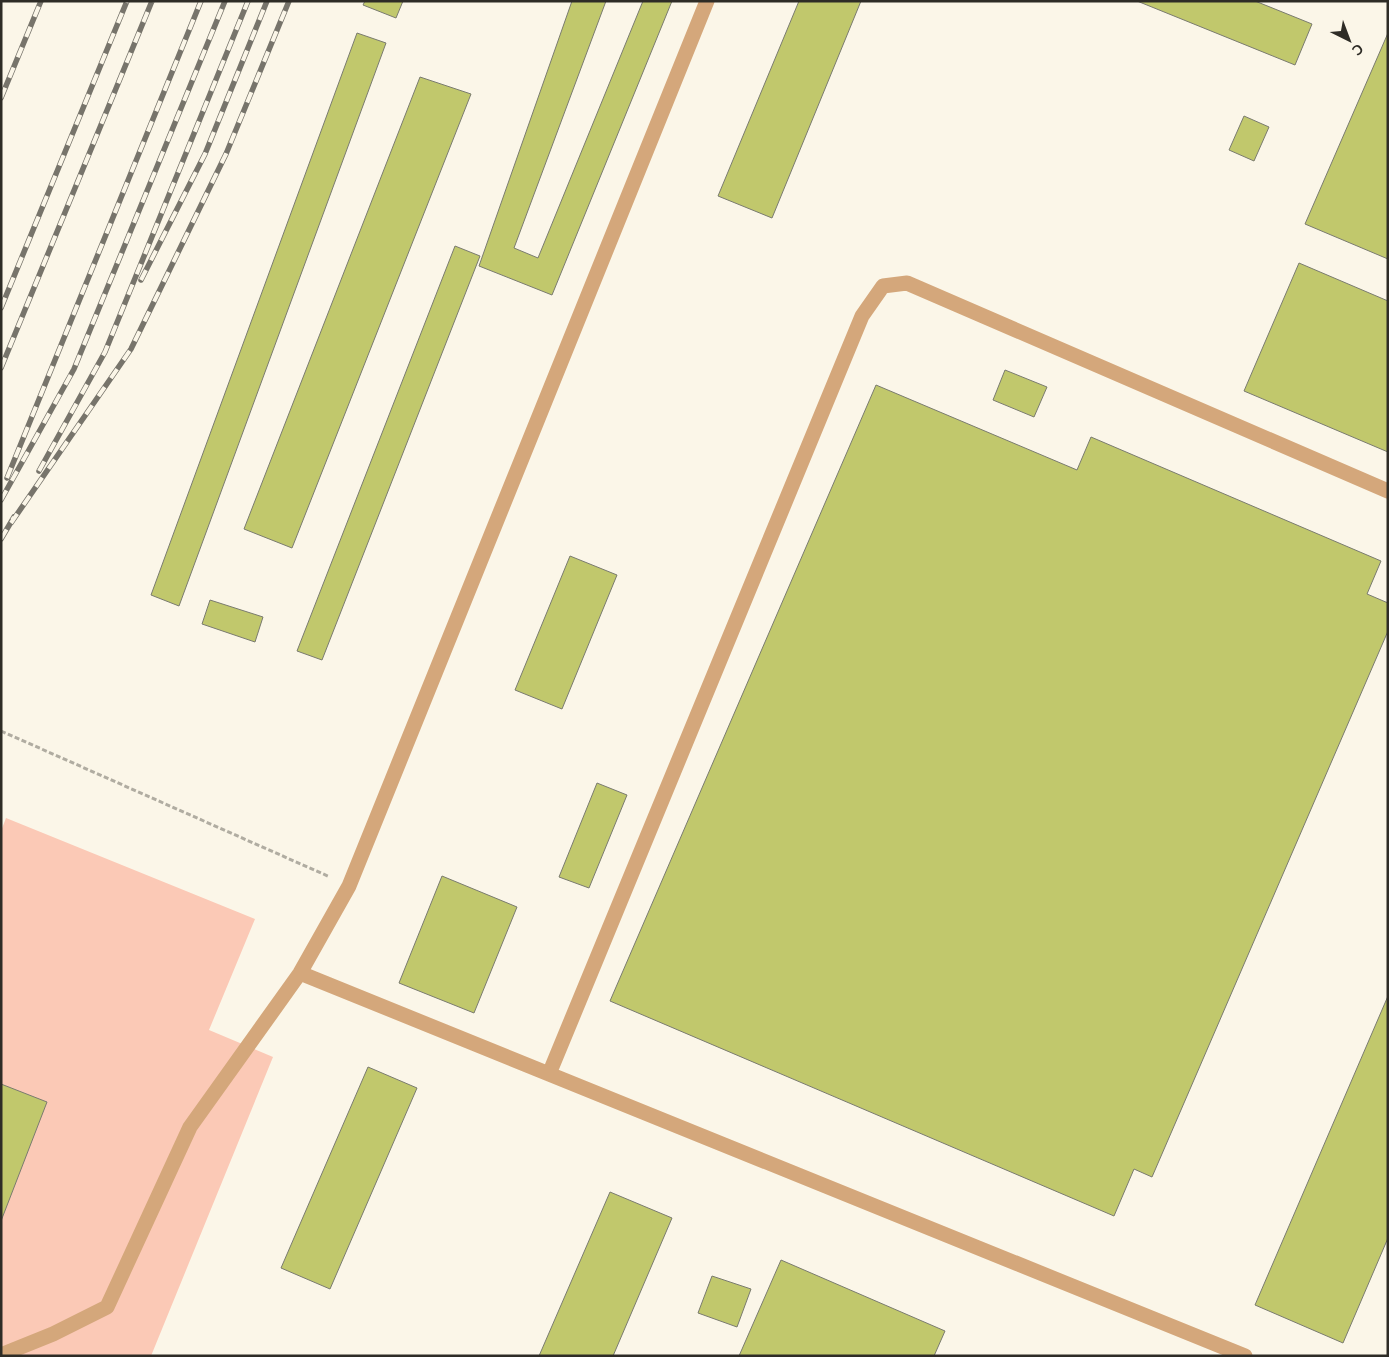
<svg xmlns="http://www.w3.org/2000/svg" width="1389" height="1357" font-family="'Nunito Sans',sans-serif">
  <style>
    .green { fill: #fbc9b6 }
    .building { fill: #c1c86c; stroke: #7a7b6f }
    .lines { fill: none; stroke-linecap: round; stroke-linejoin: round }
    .path { stroke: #b0aca1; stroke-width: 3; stroke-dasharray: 5 2.5; stroke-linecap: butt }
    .service { stroke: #d4a77b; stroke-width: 15 }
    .rail-casing { stroke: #77746b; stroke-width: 5.5 }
    .rail { stroke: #fbf6e8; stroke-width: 4; stroke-dasharray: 11; stroke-linecap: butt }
  </style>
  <rect width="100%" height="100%" fill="#fbf6e8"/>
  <path class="green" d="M 6,818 L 255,919 L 209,1030 L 273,1057 L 151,1356 L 1,1356 L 1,831 Z"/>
  <path class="building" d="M 365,1 L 403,1 L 396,18 L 363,5 Z
    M 572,1 L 606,1 L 514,248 L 538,258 L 643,1 L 672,1 L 552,295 L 479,266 Z
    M 799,1 L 861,1 L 772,218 L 718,196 Z
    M 1137,1 L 1255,1 L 1312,24 L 1295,65 Z
    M 357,33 L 386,43 L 179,606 L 151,595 Z
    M 1388,33 L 1388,259 L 1305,224 Z
    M 420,77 L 471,94 L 292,548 L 244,529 Z
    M 1244,116 L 1269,127 L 1254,161 L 1229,150 Z
    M 455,246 L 480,256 L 322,660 L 297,651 Z
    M 1299,263 L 1388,301 L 1388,452 L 1244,391 Z
    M 1005,370 L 1047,387 L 1034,417 L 993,400 Z
    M 876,385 L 1077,470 L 1091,437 L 1381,561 L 1367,594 L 1388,603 L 1388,631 L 1152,1177 L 1134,1169 L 1114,1216 L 610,1001 Z
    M 570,556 L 617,575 L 562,709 L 515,690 Z
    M 210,600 L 263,617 L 255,642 L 202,624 Z
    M 597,783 L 627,795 L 589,888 L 559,877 Z
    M 442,876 L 517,907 L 474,1013 L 399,983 Z
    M 1388,996 L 1388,1238 L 1343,1343 L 1255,1305 Z
    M 368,1067 L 417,1088 L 330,1289 L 281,1268 Z
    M 1,1084 L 47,1102 L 1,1221 Z
    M 610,1192 L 672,1218 L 613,1356 L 539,1356 Z
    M 781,1260 L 945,1331 L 934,1356 L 739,1356 Z
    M 712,1276 L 751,1289 L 737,1327 L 698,1313 Z"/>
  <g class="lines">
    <path class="path" d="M 1,731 L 330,877"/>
    <path class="service" d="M 300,973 L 1245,1356
      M 549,1074 L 862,316 L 883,286 L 907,283 L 1388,491
      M 1,1355 L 53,1334 L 107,1307 L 190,1127 L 300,973 L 349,886 L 707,1"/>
    <g class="rail-casing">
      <path id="rail" d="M 1,98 L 41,1
        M 141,280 L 205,154 L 267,1
        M 1,308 L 127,1
        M 1,368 L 152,1
        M 39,471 L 105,352 L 248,1
        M 7,478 L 201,1
        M 1,500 L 74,369 L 225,1
        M 11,523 L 131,349 L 226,154 L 289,1
        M 1,539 L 14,517"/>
    </g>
    <use href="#rail" class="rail"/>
  </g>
  <rect width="1389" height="1357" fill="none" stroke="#2e2c26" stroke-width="5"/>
  <g transform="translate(1349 40) rotate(138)" stroke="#fbf6e8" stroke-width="4" paint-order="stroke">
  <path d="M0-4L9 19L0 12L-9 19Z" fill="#2e2c26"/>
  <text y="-8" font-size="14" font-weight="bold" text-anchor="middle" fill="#2e2c26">С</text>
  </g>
</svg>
